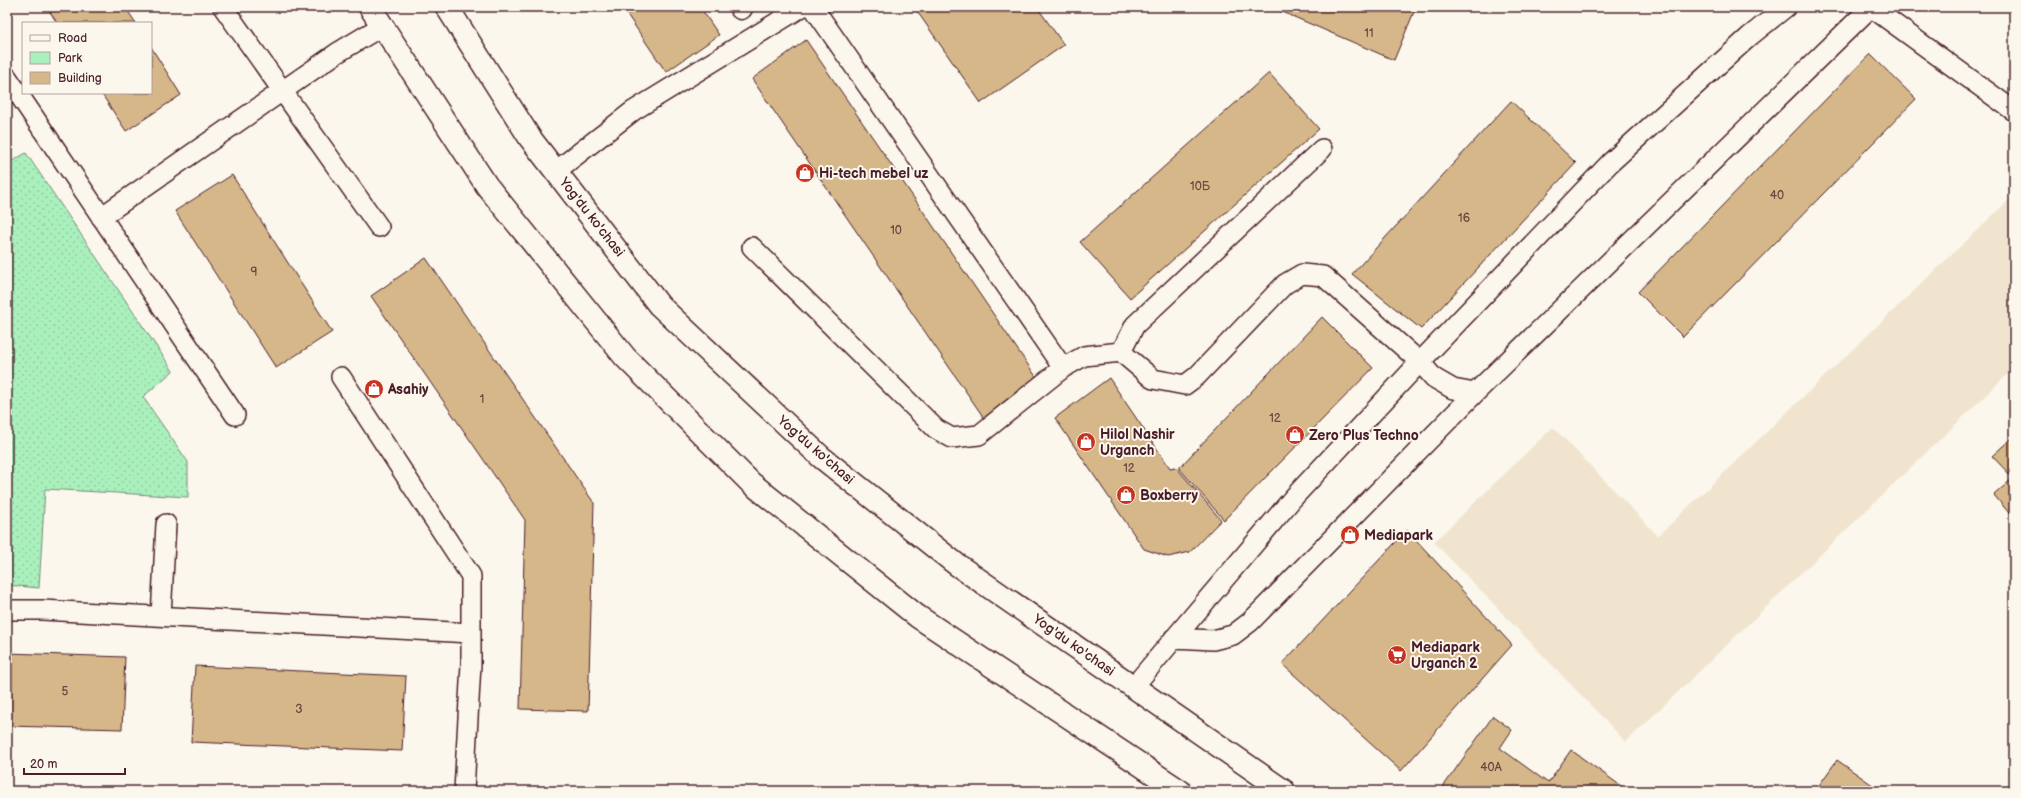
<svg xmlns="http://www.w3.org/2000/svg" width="2021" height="798" font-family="'Balsamiq Sans',sans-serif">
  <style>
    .built { fill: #f0e4ce }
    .green { fill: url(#green-dots); stroke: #7a8874 }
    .building { fill: #d5b789; stroke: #4a1f2b }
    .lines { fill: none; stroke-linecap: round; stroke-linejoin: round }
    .lane-casing { stroke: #4a1f2b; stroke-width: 22 }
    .street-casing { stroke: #4a1f2b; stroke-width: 25 }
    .secondary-casing { stroke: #4a1f2b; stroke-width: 25 }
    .lane { stroke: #fbf7ec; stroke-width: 19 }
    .street { stroke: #fbf7ec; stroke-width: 22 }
    .secondary { stroke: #fbf7ec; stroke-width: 22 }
    .labels { text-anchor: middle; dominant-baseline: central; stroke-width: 4; stroke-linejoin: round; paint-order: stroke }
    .number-label { font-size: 12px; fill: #6d4542 }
    .poi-label { font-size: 14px; font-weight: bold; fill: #4a1f2b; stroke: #fbf7ec; text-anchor: start }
    .street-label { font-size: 14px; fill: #4a1f2b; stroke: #fbf7ec }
  </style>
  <defs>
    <pattern id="green-dots" width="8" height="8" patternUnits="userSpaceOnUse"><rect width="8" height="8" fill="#a9f0bd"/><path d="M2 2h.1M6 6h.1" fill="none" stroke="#93cda3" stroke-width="1.8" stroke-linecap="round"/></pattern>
  </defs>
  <rect width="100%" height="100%" fill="#fbf7ec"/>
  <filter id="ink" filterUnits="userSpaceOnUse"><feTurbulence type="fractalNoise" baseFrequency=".025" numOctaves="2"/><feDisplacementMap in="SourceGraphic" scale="8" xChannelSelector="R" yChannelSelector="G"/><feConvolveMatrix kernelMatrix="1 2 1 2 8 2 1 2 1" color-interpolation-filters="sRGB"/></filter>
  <g filter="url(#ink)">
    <path class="built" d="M 2014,195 L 2014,368 L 1626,742 L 1434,542 L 1553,427 L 1658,536 Z"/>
    <path class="green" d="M 26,153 L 173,371 L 143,397 L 188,462 L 188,497 L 45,489 L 39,588 L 7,585 L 7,164 Z"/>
    <path class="building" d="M 47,7 L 125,7 L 136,23 L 57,23 Z
      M 622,7 L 700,7 L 719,35 L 666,72 Z
      M 914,7 L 1037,7 L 1064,45 L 981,103 Z
      M 1271,7 L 1416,7 L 1394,60 Z
      M 806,40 L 1039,381 L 984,418 L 752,79 Z
      M 151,47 L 181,95 L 126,131 L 101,93 L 151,93 Z
      M 1870,54 L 1916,99 L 1683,337 L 1638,292 Z
      M 1269,73 L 1319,129 L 1130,298 L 1080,242 Z
      M 1511,101 L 1576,163 L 1421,329 L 1352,274 Z
      M 232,175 L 332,332 L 276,368 L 175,211 Z
      M 426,258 L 594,503 L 588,711 L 520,709 L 525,520 L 371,296 Z
      M 1322,317 L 1373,368 L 1224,520 L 1179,468 Z
      M 1109,378 L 1170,468 L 1176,467 L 1221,520 L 1190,552 L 1168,557 L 1144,549 L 1055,418 Z
      M 2014,436 L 2014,519 L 1994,495 L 2013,478 L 1992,456 Z
      M 1407,530 L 1512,645 L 1401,771 L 1282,664 Z
      M 7,653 L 125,657 L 122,729 L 7,726 Z
      M 195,666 L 406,676 L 402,751 L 191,742 Z
      M 1493,716 L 1512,730 L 1500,748 L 1548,783 L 1571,750 L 1628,791 L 1449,791 L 1443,787 Z
      M 1837,760 L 1881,791 L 1815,791 Z"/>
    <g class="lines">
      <g class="lane-casing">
        <path id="lane" d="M 223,7 L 379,227
          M 813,7 L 1063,368 L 1084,356 L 1121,352 L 1153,379 L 1185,385 L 1197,376 L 1285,284 L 1302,274 L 1323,276 L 1420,362 L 1434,378 L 1453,389 L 1475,393
          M 1871,7 L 2014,111
          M 7,77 L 235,415
          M 556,171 L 633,111 L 802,7
          M 101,217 L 337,53 L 382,26
          M 752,247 L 936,429 L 952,438 L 979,435 L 1063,368
          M 1121,352 L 1135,325 L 1322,149
          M 341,377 L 471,576 L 471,664 L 464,791
          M 7,610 L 42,610 L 471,633
          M 161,616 L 166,524
          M 1174,638 L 1213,640 L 1233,635 L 1250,622 L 1475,393 L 1871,7
          M 1134,686 L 1293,498 L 1420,362 L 1610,163 L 1750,36 L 1786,7"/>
      </g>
      <g class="street-casing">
        <path id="street" d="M 741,8 L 741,7"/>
      </g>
      <g class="secondary-casing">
        <path id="secondary" d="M 370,7 L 487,186 L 625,357 L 751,483 L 917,616 L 1180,791
          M 447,7 L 530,138 L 659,305 L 821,457 L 956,564 L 1284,791"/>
      </g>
      <use href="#lane" class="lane"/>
      <use href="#street" class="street"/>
      <use href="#secondary" class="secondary"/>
    </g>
  </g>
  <defs>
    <g id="shop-disc" transform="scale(1)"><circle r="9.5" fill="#c8321e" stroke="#fbf7ec"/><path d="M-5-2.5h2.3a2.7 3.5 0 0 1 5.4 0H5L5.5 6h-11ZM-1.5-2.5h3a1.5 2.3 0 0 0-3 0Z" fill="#fff"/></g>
    <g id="supermarket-disc" transform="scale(1)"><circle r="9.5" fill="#c8321e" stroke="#fbf7ec"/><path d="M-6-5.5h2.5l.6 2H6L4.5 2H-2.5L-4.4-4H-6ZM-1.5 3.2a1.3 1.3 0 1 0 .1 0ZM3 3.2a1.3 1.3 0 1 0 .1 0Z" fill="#fff"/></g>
  </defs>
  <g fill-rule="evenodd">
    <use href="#shop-disc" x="805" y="173"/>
    <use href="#shop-disc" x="374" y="389"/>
    <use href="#shop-disc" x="1295" y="435"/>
    <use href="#shop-disc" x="1086" y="442"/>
    <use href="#shop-disc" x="1126" y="495"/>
    <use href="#shop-disc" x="1350" y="535"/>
    <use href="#supermarket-disc" x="1397" y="655"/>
  </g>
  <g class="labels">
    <g class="number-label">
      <text x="1369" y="33">11</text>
      <text x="1200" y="186">10Б</text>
      <text x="1777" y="195">40</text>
      <text x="1464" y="218">16</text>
      <text x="896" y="230">10</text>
      <text x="254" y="272">9</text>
      <text x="482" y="399">1</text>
      <text x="1275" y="418">12</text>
      <text x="1129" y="468">12</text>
      <text x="65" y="691">5</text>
      <text x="299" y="709">3</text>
      <text x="1491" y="767">40A</text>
    </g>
    <g class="poi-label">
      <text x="819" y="173">Hi-tech mebel uz</text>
      <text x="388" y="389">Asahiy</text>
      <text x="1100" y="434">Hilol Nashir<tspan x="1100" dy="16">Urganch</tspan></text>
      <text x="1309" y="435">Zero Plus Techno</text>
      <text x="1140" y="495">Boxberry</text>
      <text x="1364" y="535">Mediapark</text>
      <text x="1411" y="647">Mediapark<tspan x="1411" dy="16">Urganch 2</tspan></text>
    </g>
    <g class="street-label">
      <text transform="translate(592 217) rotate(52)">Yog'du ko'chasi</text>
      <text transform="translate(816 450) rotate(41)">Yog'du ko'chasi</text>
      <text transform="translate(1074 645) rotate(35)">Yog'du ko'chasi</text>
    </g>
  </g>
  <rect width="2021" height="798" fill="none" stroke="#fbf7ec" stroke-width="24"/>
  <rect x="12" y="12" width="1997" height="774" fill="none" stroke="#4a1f2b" stroke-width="1.5" filter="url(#ink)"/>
  <rect x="22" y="22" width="130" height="72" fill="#fbf7ec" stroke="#b4a19f"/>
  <rect x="30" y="35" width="20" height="6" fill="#fbf7ec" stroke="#b4a19f"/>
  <text x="58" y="42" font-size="12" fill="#4a1f2b">Road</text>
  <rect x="30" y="52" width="20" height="12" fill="#a9f0bd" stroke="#b4a19f"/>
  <text x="58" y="62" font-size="12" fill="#4a1f2b">Park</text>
  <rect x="30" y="72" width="20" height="12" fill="#d5b789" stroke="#b4a19f"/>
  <text x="58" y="82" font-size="12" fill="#4a1f2b">Building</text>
  <path d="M24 768v6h101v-6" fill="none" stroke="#4a1f2b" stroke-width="2"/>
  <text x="30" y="768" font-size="12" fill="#4a1f2b" stroke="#fbf7ec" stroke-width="3" paint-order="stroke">20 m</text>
</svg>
